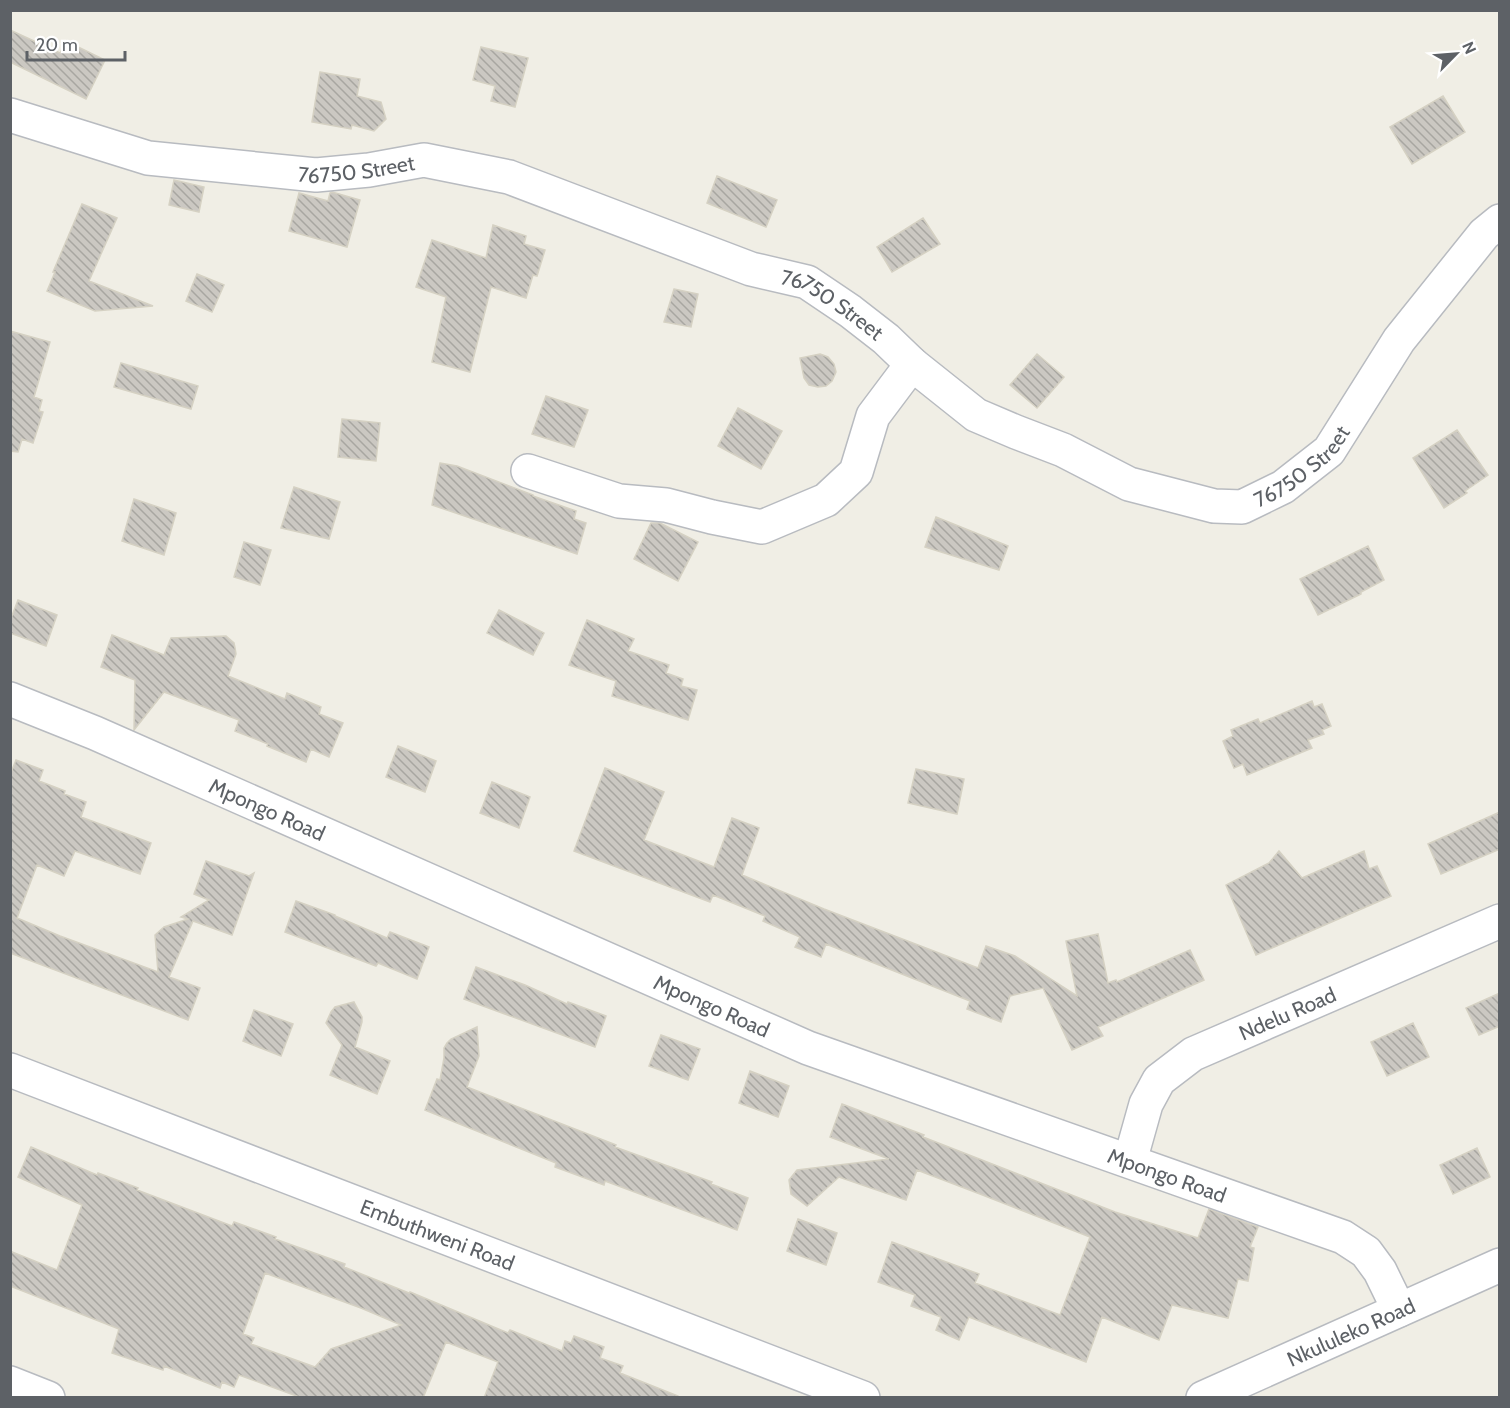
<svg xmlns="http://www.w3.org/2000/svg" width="1510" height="1408" font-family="Cabin,sans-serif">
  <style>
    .building { fill: url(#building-back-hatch); stroke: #d5d1c3; stroke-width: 1.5; fill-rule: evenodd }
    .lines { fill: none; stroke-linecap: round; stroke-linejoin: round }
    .minor-casing { stroke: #b8bbc0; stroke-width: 36 }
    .minor { stroke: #fff; stroke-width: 33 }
    .labels { text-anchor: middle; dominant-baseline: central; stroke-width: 5; stroke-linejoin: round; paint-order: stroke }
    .street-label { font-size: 21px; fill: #5d6166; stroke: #fff }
  </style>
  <defs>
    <pattern id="building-back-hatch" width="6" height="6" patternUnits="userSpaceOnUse" patternTransform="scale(1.5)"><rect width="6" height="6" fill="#cbc8c2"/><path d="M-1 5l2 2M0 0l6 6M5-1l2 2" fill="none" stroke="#a8a6a1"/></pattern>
  </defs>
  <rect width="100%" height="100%" fill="#f0eee5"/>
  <path class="building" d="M 10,30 L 60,53 L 66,41 L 105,60 L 86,99 L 10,62 Z
    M 481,47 L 528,58 L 515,107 L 491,101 L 495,86 L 473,80 Z
    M 320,72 L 360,79 L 357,96 L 381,102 L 386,119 L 374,131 L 352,125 L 351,129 L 312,122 Z
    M 1443,96 L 1465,132 L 1412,164 L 1390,127 Z
    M 717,176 L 777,200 L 766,227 L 707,203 Z
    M 174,180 L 204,187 L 199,212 L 169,205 Z
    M 332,192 L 360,200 L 347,247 L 289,231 L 299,193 L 328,201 L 330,193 Z
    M 82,204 L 117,218 L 89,281 L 153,306 L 95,311 L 47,291 L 55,272 L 53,272 Z
    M 923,218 L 940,244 L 892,272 L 877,247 Z
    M 493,225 L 526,236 L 524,244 L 545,250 L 537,276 L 533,275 L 526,298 L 491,287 L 470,372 L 432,362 L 446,297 L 416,287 L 432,240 L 486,258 Z
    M 197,274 L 224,285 L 212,312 L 186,301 Z
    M 674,289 L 698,294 L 691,327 L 664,322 Z
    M 10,331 L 50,342 L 34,397 L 42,400 L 39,411 L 43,412 L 33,443 L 22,439 L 18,452 L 10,451 Z
    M 820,354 L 828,357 L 834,364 L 836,372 L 832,381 L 826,386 L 818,387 L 809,385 L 804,378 L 800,358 Z
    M 1037,354 L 1064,377 L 1037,408 L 1010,385 Z
    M 121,363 L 198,386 L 191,409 L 114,387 Z
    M 546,396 L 588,410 L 574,447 L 532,434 Z
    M 738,408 L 782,431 L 761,469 L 718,446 Z
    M 342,419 L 380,423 L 376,461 L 338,457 Z
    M 1457,430 L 1488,475 L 1465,491 L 1467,493 L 1444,508 L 1413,458 Z
    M 440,463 L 457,466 L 533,495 L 533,496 L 576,511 L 574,519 L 586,523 L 577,554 L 432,505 Z
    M 294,487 L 340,502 L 329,539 L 281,528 Z
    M 134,499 L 176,513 L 164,555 L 122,541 Z
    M 936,517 L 1008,546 L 999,570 L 925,547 Z
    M 651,523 L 660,523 L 698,542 L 678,581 L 634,559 Z
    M 244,542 L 271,550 L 260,585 L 234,577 Z
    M 1368,546 L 1384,580 L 1361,592 L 1361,594 L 1318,615 L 1300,579 Z
    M 18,600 L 57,615 L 46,646 L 10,633 L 10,621 Z
    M 499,610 L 544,633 L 533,655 L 487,633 Z
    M 587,620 L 634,639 L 628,651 L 669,665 L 666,673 L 683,679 L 681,686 L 697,690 L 688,720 L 612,696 L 616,681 L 569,665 Z
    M 112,635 L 164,655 L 171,638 L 226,636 L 234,643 L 235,648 L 236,654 L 228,676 L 285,699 L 287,693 L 321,707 L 319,714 L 343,723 L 329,757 L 311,749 L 306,762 L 267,746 L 268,744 L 235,731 L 239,720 L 164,692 L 134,730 L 135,680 L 101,667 Z
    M 1312,701 L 1314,707 L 1322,704 L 1331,726 L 1322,730 L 1324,734 L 1308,740 L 1312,748 L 1247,775 L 1243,764 L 1234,768 L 1223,741 L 1233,736 L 1231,730 L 1258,719 L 1260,723 Z
    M 398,746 L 436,761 L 425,792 L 386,777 Z
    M 16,760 L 43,770 L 39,781 L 65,791 L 64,794 L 86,802 L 81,817 L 151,843 L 140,874 L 75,851 L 64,876 L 37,865 L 17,918 L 60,936 L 158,972 L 155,935 L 164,927 L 188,919 L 181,917 L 209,900 L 194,894 L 206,861 L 249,876 L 254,873 L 232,935 L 193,921 L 169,977 L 200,988 L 188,1020 L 10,953 L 10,775 Z
    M 605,768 L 664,792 L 644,840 L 714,867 L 732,818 L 759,828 L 742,875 L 824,909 L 978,968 L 986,946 L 1015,956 L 1077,996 L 1066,941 L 1098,934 L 1108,983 L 1116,980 L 1117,982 L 1190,950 L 1204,980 L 1098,1027 L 1103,1036 L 1072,1050 L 1043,988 L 1010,996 L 1001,1022 L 967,1009 L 970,1001 L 826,944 L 821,957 L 795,947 L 800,937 L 763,921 L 765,916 L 713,895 L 710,902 L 574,851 Z
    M 916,769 L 964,779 L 957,814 L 908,803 Z
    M 492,782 L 530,797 L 519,828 L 480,813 Z
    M 1500,812 L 1500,849 L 1441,874 L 1428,844 Z
    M 1279,851 L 1302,878 L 1364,851 L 1369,869 L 1377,866 L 1391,896 L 1256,955 L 1226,885 L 1269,863 Z
    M 296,901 L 335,915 L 335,916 L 387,938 L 390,932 L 429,947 L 417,979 L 378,963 L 376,966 L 285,932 Z
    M 476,967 L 525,985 L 567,1004 L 568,1002 L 606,1016 L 595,1047 L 464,999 Z
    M 1500,993 L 1500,1026 L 1479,1035 L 1466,1008 Z
    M 354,1002 L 362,1017 L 362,1022 L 355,1047 L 390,1061 L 377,1094 L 330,1075 L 342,1045 L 326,1023 L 331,1012 L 335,1007 Z
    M 254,1010 L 293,1024 L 281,1056 L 243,1041 Z
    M 1413,1023 L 1429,1057 L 1387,1076 L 1371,1042 Z
    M 477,1027 L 479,1056 L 467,1087 L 616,1145 L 615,1147 L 712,1182 L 711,1184 L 748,1198 L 737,1230 L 605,1181 L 604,1185 L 555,1167 L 556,1163 L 425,1110 L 437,1079 L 440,1080 L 444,1058 L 444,1048 L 447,1043 L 451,1039 Z
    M 661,1035 L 700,1049 L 688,1080 L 649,1066 Z
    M 750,1071 L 789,1086 L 778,1117 L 739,1103 Z
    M 842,1104 L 924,1135 L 923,1137 L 1115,1212 L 1198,1238 L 1209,1209 L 1258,1227 L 1250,1247 L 1254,1248 L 1248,1281 L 1238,1279 L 1228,1318 L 1172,1305 L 1159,1340 L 1102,1317 L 1086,1362 L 969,1317 L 959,1340 L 936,1330 L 941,1317 L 911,1306 L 915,1295 L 878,1282 L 892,1242 L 979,1274 L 975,1283 L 1060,1315 L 1090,1237 L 980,1194 L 917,1170 L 906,1200 L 839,1177 L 807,1206 L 791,1194 L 789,1180 L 797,1170 L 889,1159 L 830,1137 Z
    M 31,1147 L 97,1175 L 98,1173 L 138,1188 L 137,1190 L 232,1226 L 234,1222 L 276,1237 L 275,1239 L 345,1264 L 344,1267 L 409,1293 L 410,1292 L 508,1333 L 510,1330 L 562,1351 L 565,1341 L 571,1343 L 574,1336 L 604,1347 L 600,1358 L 623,1366 L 620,1373 L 678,1396 L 678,1398 L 484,1398 L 498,1362 L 446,1342 L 423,1398 L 302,1398 L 239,1375 L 234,1387 L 222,1382 L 220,1388 L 164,1366 L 163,1370 L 112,1353 L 119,1329 L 10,1286 L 10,1251 L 57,1270 L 82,1205 L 18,1177 ZM 265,1273 L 361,1308 L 401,1325 L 331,1349 L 315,1367 L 251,1344 L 254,1338 L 243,1334 Z
    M 1477,1148 L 1490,1177 L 1453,1194 L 1440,1165 Z
    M 798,1219 L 837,1233 L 826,1265 L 787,1251 Z"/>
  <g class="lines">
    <g class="minor-casing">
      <g id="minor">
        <path id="s1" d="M 10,115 L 148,158 L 316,175 L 369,170 L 424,160 L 509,177 L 751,269 L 807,282 L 850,311 L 886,339 L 912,364 L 976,415 L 1016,432 L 1063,450 L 1129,484 L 1214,506 L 1242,507 L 1283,487 L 1329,451 L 1399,340 L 1484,234 L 1500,221"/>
        <path d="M 528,471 L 619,501 L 666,505 L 712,517 L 762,527 L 826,500 L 856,472 L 873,416 L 912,364"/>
        <path id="s2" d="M 10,699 L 95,733 L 808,1048 L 1343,1237 L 1366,1252 L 1380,1271 L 1399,1310"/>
        <path id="s3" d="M 10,1070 L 863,1398"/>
        <path id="s4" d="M 1130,1161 L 1146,1104 L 1159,1080 L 1193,1054 L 1500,921"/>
        <path d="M 10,1383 L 48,1398"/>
        <path id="s5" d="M 1203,1398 L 1500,1265"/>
      </g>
    </g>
    <use href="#minor" class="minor"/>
  </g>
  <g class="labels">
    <g class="street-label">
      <text stroke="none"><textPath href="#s1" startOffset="354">76750 Street</textPath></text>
      <text stroke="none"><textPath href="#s1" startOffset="858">76750 Street</textPath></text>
      <text stroke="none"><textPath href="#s1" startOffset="1398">76750 Street</textPath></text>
      <text stroke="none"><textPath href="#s2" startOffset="280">Mpongo Road</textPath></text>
      <text stroke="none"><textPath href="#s2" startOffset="766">Mpongo Road</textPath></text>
      <text stroke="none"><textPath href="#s4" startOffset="232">Ndelu Road</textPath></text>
      <text stroke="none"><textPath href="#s2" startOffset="1252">Mpongo Road</textPath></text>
      <text stroke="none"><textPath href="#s3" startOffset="458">Embuthweni Road</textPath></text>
      <text stroke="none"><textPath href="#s5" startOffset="162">Nkululeko Road</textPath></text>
    </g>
  </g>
  <rect width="1510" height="1408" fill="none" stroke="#5d6166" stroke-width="24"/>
  <g transform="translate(1456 54) rotate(65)" stroke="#ffffff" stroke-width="4.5" paint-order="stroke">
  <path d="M0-4.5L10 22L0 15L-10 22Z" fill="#5d6166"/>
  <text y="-9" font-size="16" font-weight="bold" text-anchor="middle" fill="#5d6166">N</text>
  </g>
  <path d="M27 51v9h98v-9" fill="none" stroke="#5d6166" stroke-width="3"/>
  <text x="36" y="51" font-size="18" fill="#5d6166" stroke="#ffffff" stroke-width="4.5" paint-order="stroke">20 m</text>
</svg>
